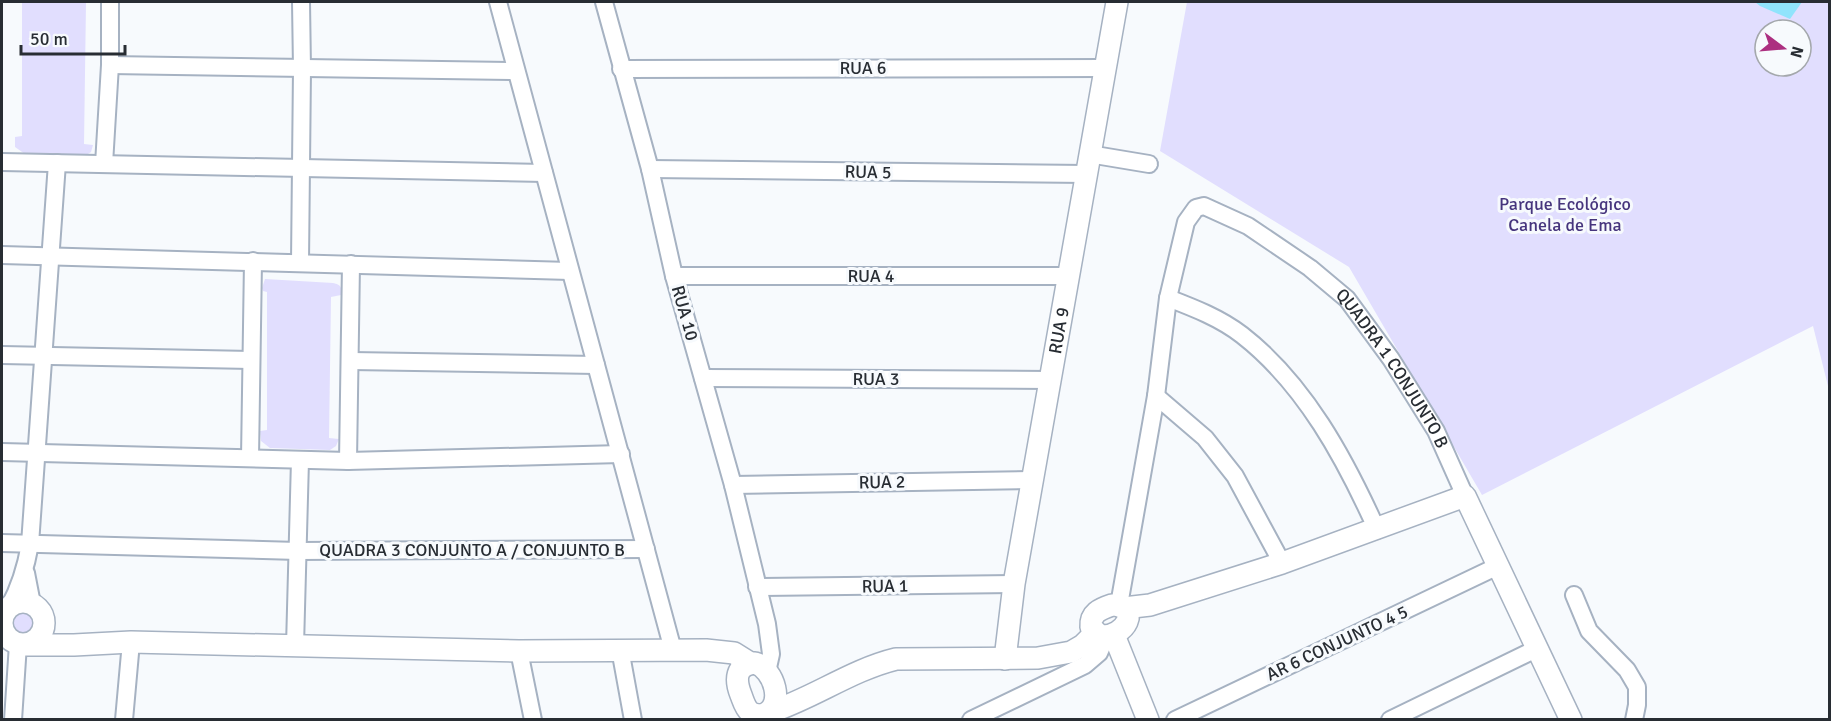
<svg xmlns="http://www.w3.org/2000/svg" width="1831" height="721" font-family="Signika,sans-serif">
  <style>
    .green { fill: #e1defe; fill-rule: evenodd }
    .water { fill: #90e4fc }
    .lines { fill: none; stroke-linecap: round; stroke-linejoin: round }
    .minor-casing { stroke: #a6b2c2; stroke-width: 20 }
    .tertiary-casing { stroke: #a6b2c2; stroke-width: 24 }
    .minor { stroke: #fff; stroke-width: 16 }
    .tertiary { stroke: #fff; stroke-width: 21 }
    .labels { text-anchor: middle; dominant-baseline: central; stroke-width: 6; stroke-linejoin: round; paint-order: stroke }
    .street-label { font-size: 18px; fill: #282d33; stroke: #f7fafd }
    .park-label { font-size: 18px; fill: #46357d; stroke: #f7fafd }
  </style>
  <rect width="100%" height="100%" fill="#f7fafd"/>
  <path class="green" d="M 22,2 L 90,2 L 86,3 L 84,144 L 93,145 L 91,152 L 85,156 L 25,154 L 15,147 L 15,137 L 22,136 Z
    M 1187,2 L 1829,2 L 1829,390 L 1813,326 L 1482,495 L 1349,267 L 1160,151 ZM 1765,30 L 1801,30 L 1801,66 L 1765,66 Z
    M 265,279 L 333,283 C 340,284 343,288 341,295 L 331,297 L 329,438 L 339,439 L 336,446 L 330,450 L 270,448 L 261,441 L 260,431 L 267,430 L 267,292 L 263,291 L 262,288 Z
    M8 624a16 16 0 1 1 32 0a16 16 0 1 1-32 0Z"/>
  <path class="water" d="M 1755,2 L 1802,2 L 1790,19 L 1760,6 Z"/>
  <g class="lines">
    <g class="minor-casing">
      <g id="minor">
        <path d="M 498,2 L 673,650"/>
        <path d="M 604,2 L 650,169 L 674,276 L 733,485 L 767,624 L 771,654 L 767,672"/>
        <path d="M 110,65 L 516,71"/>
        <path d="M 621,69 L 1105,68"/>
        <path d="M 1089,154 L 1149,164"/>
        <path d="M 2,162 L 544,173"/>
        <path d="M 104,164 L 110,65 L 110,2"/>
        <path d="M 650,169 L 1086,174"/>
        <path d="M 2,255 L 570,271"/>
        <path d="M 300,263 L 302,69 L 301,2"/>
        <path d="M 674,276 L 1069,276"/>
        <path d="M 1168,298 C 1194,308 1220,318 1242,335 C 1305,384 1345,459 1377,530"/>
        <path d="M 2,355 L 251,360"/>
        <path d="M 351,361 L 596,365"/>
        <path d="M 703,378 L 1050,380"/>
        <path d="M 1156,396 L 1205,438 L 1235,476 L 1282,563"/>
        <path d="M 2,452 L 348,461 L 621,454"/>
        <path d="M 250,458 L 253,261"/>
        <path d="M 348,461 L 351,264"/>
        <path d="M 733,485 L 1032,480"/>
        <path d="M 2,543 L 298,551 L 646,549"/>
        <path d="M 26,573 L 32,604"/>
        <path d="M 757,587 L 1014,584"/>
        <path d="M 1574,595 L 1589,631 L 1627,670 L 1637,687 L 1637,705 L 1634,720"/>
        <path id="s1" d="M 1119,605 L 1156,396 L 1168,298 L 1186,222 L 1196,208 L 1204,206 L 1248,226 L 1310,268 L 1347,299 L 1391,359 L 1436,431 L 1465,496"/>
        <path d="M 9,607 C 20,587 26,567 30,544 L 57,163"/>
        <path d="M 295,646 L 300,460"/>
        <path d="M 620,649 L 633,720"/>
        <path d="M 519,651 L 533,720"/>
        <path d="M 13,720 L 18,644"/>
        <path d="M 124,720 L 131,642"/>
        <path d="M 971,720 L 1085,665 L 1099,653 L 1106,637"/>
        <path d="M 1175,720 L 1498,566"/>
        <path d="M 1390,720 L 1536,649"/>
      </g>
    </g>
    <g class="tertiary-casing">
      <g id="tertiary">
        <circle cx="23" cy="623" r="21"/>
        <path d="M 1112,605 C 1142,606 1126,638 1100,636 L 1091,627 C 1090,613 1100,609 1112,605 Z"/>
        <path d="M 1124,608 L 1150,605 L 1282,563 L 1465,496 L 1571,720"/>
        <path d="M 1114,635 L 1148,720"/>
        <path d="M 25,645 L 74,645 L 131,642 L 519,651 L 706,650 L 734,653 L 750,663"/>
        <path id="s2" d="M 1005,659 L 1014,584 L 1117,2"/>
        <path d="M 755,663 C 774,669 786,706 763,715 C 758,715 754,715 750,712 C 745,708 743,700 741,695 C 735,680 735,665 755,663 Z"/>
        <path d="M 768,713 C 812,699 851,670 896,659 L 1038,658 L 1071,652 L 1083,645 L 1095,633"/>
      </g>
    </g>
    <use href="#minor" class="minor"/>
    <use href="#tertiary" class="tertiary"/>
  </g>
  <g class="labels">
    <g class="street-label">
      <text x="863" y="68">RUA 6</text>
      <text transform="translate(868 172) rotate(1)">RUA 5</text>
      <text x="871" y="276">RUA 4</text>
      <text transform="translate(685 313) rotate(74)">RUA 10</text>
      <text stroke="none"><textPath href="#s2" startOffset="333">RUA 9</textPath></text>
      <text stroke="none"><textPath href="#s1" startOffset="669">QUADRA 1 CONJUNTO B</textPath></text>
      <text x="876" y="379">RUA 3</text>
      <text transform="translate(882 482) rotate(-1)">RUA 2</text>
      <text x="472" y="550">QUADRA 3 CONJUNTO A / CONJUNTO B</text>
      <text transform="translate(885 586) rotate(-1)">RUA 1</text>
      <text transform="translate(1337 643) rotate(-25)">AR 6 CONJUNTO 4 5</text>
    </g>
    <g class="park-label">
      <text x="1565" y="204">Parque Ecológico<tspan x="1565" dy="21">Canela de Ema</tspan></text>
    </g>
  </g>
  <rect width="1831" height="721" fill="none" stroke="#282d33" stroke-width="6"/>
  <g transform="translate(1783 48) rotate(106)"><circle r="28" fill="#f7fafd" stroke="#a4a8ac" stroke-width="1.5"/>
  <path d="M0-4.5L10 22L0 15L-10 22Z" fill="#ac2f80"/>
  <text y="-9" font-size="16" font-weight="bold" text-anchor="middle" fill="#282d33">N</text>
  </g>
  <path d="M21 45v9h104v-9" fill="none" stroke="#282d33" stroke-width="3"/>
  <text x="30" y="45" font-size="18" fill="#282d33" stroke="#f7fafd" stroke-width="4.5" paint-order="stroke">50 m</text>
</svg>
